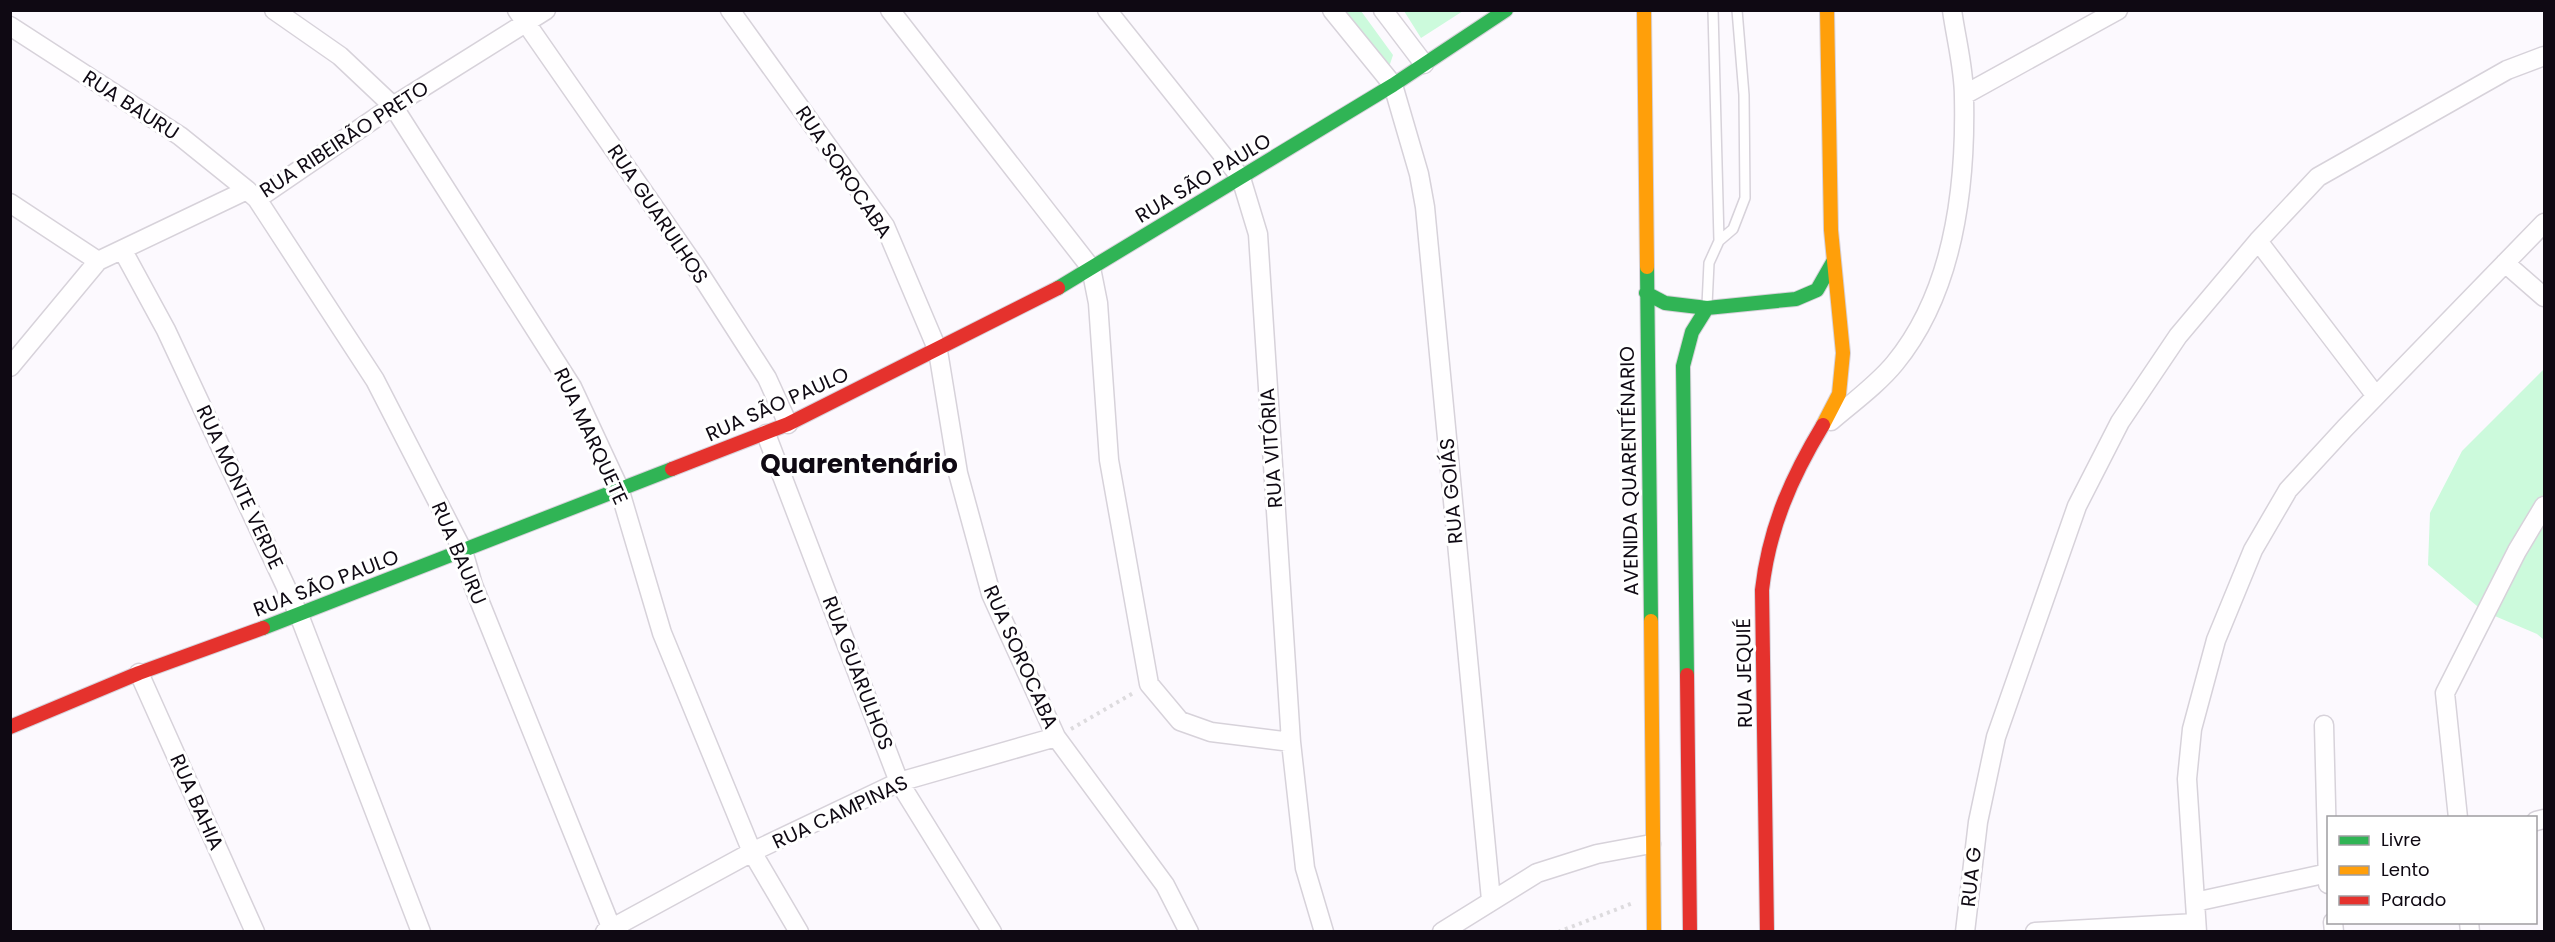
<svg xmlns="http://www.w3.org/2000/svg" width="2555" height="942" font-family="Poppins,sans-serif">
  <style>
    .green { fill: #ccfadc }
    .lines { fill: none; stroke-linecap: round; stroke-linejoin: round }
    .lane-casing { stroke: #d7d2da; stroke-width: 12 }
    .street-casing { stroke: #d7d2da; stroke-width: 21 }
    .fast-casing { stroke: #d7d2da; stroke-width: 16 }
    .slow-casing { stroke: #d7d2da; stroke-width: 16 }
    .jam-casing { stroke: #d7d2da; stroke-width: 16 }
    .path { stroke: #dddbde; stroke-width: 4; stroke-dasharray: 3 4.5; stroke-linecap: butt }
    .lane { stroke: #fffeff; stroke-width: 9 }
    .street { stroke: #fffeff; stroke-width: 18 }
    .fast { stroke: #30b455; stroke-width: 14 }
    .slow { stroke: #ff9f0a; stroke-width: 14 }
    .jam { stroke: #e5322d; stroke-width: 14 }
    .labels { text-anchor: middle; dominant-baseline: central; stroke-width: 6; stroke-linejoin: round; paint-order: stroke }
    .street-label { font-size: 20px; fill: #0f0913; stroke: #fff }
    .district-label { font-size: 26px; font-weight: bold; fill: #0f0913; stroke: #fff }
  </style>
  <rect width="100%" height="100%" fill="#fcf9fe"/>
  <path class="green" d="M 1341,11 L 1361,11 L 1393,55 L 1390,64 L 1388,65 Z
    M 1404,11 L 1463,11 L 1421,38 Z
    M 2544,369 L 2544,640 L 2537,634 L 2483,611 L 2428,565 L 2430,513 L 2462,451 Z"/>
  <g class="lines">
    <g class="lane-casing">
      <path id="lane" d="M 1719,241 L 1733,229 L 1745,198 L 1744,95 L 1737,10
        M 1707,305 L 1709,263 L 1719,241 L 1713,10"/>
    </g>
    <g class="street-casing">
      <path id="street" d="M 274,10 L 340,56 L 393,106 L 572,387 L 619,488 L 662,633 L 752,852 L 799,932
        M 517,10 L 695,266 L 767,378 L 788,424
        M 730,10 L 885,226 L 938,351 L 958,473 L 991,594 L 1056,737 L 1165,885 L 1189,932
        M 890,10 L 1091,268 L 1098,303 L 1109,460 L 1149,684 L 1180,721 L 1211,732 L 1291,742
        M 1107,10 L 1241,178 L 1258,234 L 1291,742 L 1305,868 L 1324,932
        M 1332,10 L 1393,85 L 1419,174 L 1425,207 L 1491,900
        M 1383,10 L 1424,64
        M 10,26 L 180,136 L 247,190
        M 1964,95 L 2118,10
        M 257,199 L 393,106 L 546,10
        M 10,203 L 98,261
        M 2258,241 L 2376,396
        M 123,251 L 166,330 L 299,615 L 421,932
        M 2505,263 L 2544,297
        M 10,367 L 98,261 L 247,190 L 257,199 L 375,380 L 463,551 L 473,585 L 613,932
        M 1831,421 C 1852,403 1878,384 1895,363 C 1954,291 1966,186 1964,97 C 1964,68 1956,39 1952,10
        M 766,434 L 899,782 L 992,932
        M 139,673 L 255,932
        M 2324,725 L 2328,884
        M 2458,818 L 2445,693 L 2517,551 L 2544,506
        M 2536,821 L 2544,819
        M 2195,902 L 2328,873
        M 2333,922 L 2334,932
        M 2469,922 L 2470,932
        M 605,932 L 752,852 L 899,782 L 1056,737
        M 1442,932 L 1537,873 L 1597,854 L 1651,844
        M 1965,932 L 1978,822 L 1996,737 L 2077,506 L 2120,422 L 2178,336 L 2258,241 L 2318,177 L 2507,70 L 2544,56
        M 2035,932 L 2196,923
        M 2197,932 L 2187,779 L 2192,729 L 2216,640 L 2253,550 L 2288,490 L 2345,428 L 2544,223"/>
    </g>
    <g class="fast-casing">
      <path id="fast" d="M 1647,267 L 1651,621
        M 1058,288 L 1393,85 L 1506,10
        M 1646,293 L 1665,303 L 1707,308 L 1796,299 L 1817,290 L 1833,262
        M 263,628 L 672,469
        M 1687,675 L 1683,366 L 1692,332 L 1707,308"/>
    </g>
    <g class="slow-casing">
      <path id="slow" d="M 1644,10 L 1647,267
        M 1823,425 L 1839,394 L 1843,353 L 1831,230 L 1827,10
        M 1651,621 L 1654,932"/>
    </g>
    <g class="jam-casing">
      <path id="jam" d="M 672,469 L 788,424 L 1058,288
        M 1687,675 L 1690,932
        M 10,727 L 139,673 L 263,628
        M 1767,932 L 1762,590 C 1769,528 1791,478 1823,425"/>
    </g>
    <path class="path" d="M 1071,729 L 1135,692
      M 1558,932 L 1633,903"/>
    <use href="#lane" class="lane"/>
    <use href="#street" class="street"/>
    <use href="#fast" class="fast"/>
    <use href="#slow" class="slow"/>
    <use href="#jam" class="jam"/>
  </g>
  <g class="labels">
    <g class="street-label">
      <text transform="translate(131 105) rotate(33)">RUA BAURU</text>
      <text transform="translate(344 139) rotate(-33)">RUA RIBEIRÃO PRETO</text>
      <text transform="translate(844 172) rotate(56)">RUA SOROCABA</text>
      <text transform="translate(1203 178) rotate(-31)">RUA SÃO PAULO</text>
      <text transform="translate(658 214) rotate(56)">RUA GUARULHOS</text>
      <text transform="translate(777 404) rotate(-24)">RUA SÃO PAULO</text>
      <text transform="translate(591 436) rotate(65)">RUA MARQUETE</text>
      <text transform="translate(1271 448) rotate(-94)">RUA VITÓRIA</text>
      <text transform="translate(1629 471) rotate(-91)">AVENIDA QUARENTÉNARIO</text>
      <text transform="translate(240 487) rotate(65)">RUA MONTE VERDE</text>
      <text transform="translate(1451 491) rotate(-95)">RUA GOIÁS</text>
      <text transform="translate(459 553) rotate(67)">RUA BAURU</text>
      <text transform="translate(326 583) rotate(-21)">RUA SÃO PAULO</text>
      <text transform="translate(1021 657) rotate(66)">RUA SOROCABA</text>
      <text transform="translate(858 673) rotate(69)">RUA GUARULHOS</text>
      <text transform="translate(1744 673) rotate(-91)">RUA JEQUIÉ</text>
      <text transform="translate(197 802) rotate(66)">RUA BAHIA</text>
      <text transform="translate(840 812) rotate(-25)">RUA CAMPINAS</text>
      <text transform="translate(1971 877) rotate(-84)">RUA G</text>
    </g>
    <g class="district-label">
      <text x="859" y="464">Quarentenário</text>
    </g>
  </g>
  <rect width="2555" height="942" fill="none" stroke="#0f0913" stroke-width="24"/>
  <rect x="2327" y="816" width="210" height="108" fill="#ffffff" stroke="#9f9da1" stroke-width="1.5"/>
  <rect x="2339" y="836" width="30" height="9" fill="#30b455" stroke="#9f9da1" stroke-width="1.5"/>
  <text x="2381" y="846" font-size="18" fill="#0f0913">Livre</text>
  <rect x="2339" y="866" width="30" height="9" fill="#ff9f0a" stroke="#9f9da1" stroke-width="1.5"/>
  <text x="2381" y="876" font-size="18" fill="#0f0913">Lento</text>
  <rect x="2339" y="896" width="30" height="9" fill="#e5322d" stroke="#9f9da1" stroke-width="1.5"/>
  <text x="2381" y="906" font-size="18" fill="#0f0913">Parado</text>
</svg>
